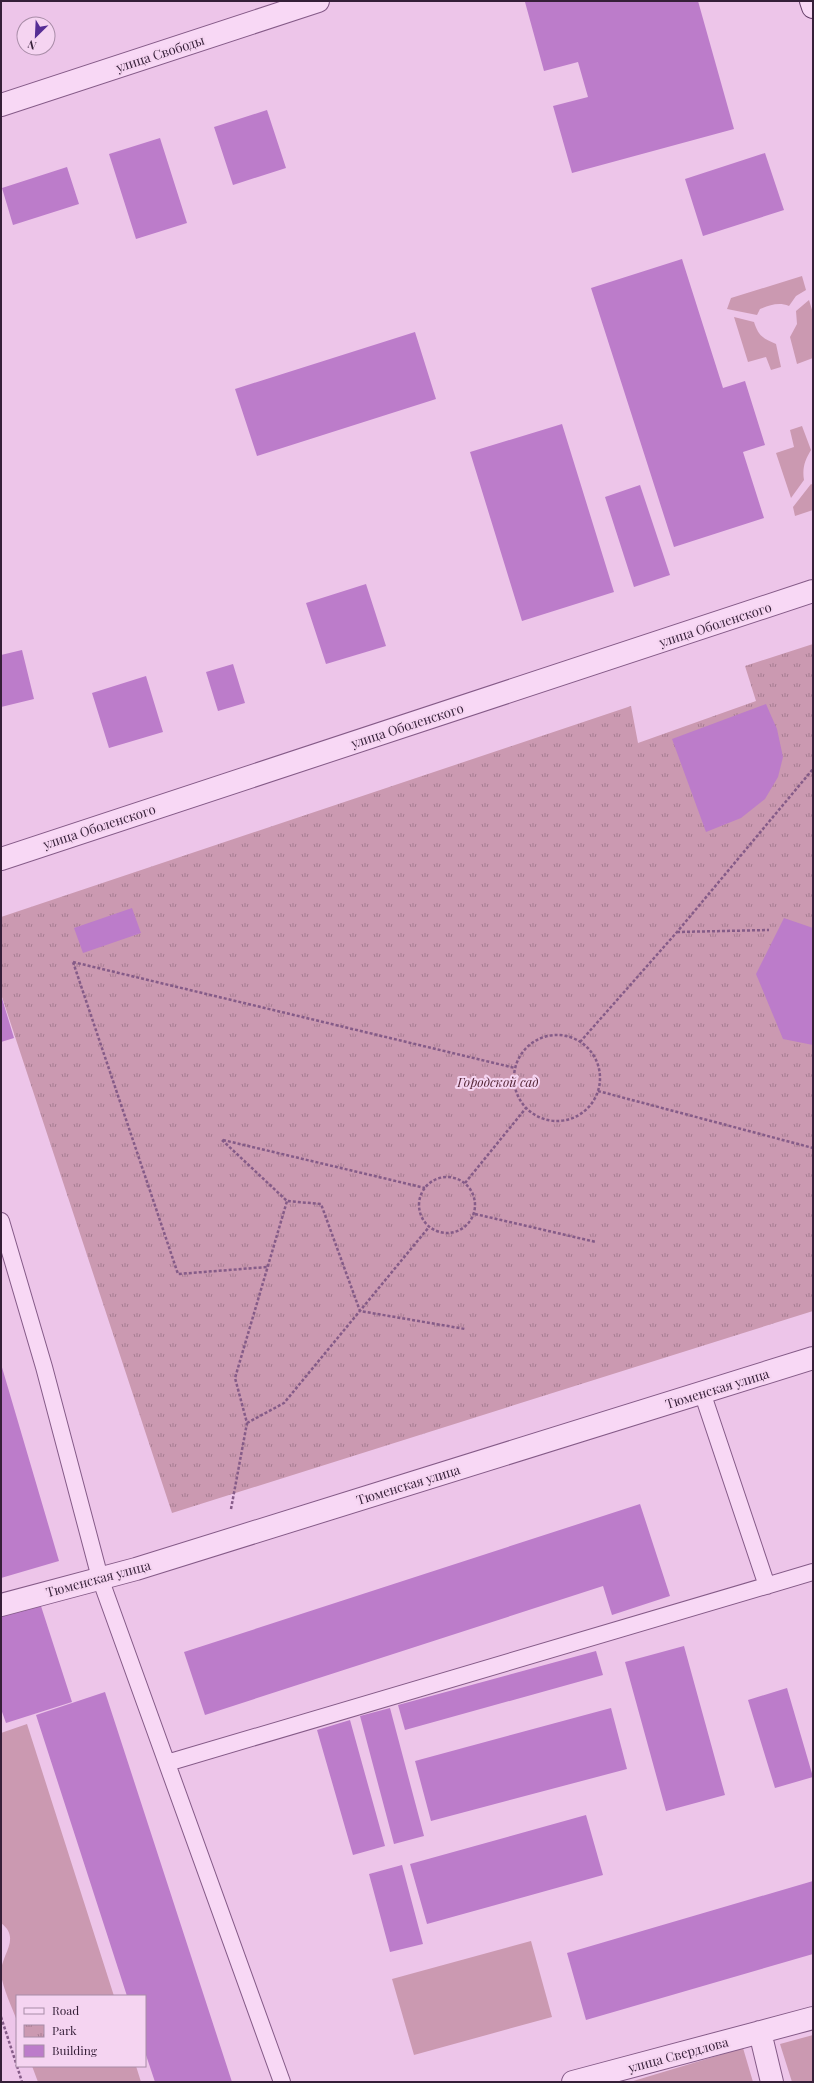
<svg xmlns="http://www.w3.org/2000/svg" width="814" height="2083" font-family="'Playfair Display',serif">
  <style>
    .grass { fill: #cb99b1 }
    .park { fill: url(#park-tufts) }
    .building { fill: #bc7cca }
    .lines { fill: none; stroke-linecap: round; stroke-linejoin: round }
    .lane-casing { stroke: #855b88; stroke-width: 18 }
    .street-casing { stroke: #855b88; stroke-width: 24 }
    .secondary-casing { stroke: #653f69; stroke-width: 24 }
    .path { stroke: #855b88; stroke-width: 2.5; stroke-dasharray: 3 2; stroke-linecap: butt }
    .lane { stroke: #f8d8f5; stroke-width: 16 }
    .street { stroke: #f8d8f5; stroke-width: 22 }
    .secondary { stroke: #f8d8f5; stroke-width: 22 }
    .labels { text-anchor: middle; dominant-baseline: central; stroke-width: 4; stroke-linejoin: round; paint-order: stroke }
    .street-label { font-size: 13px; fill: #351f38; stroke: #f5d4f1 }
    .park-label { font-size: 13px; font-style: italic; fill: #542636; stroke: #f5d4f1 }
  </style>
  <defs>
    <pattern id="park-tufts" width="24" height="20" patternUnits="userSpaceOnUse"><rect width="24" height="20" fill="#cb99b1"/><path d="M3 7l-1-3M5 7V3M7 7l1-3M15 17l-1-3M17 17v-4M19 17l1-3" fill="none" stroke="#a67c91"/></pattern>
  </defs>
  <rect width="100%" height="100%" fill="#edc5e9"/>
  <path class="grass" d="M 802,276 L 806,290 L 796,296 L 789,306 C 779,302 770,305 760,309 L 757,315 L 727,309 L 731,298 Z
    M 809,300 L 813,313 L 813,358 L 797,364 L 790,337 L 797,324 L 796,311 Z
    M 734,317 L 754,322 C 758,335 763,339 776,344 L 781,367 L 771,370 L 766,357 L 748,362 Z
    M 802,426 L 811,450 C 805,460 802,468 804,480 L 791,498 L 776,453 L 794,447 L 790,430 Z
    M 811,484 L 813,485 L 813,510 L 795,516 L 793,507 Z
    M 27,1724 L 114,1996 L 17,1996 L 17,2021 C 12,2007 3,1989 1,1974 C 0,1955 22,1939 1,1923 L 1,1733 Z
    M 531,1941 L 552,2017 L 414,2055 L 392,1979 Z
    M 813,2035 L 813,2082 L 792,2082 L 780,2044 Z
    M 743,2048 L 753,2082 L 630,2082 Z
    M 32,2066 L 136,2066 L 141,2082 L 38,2082 Z"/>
  <path class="park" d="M 813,644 L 813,1311 L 172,1513 L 1,994 L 1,917 L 631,706 L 638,743 L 756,701 L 745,666 Z"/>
  <path class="building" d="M 530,1 L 698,1 L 734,129 L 572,173 L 553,106 L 588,97 L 578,62 L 544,71 L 525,2 Z
    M 267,110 L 286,168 L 233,185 L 214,127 Z
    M 160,138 L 187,223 L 136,239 L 109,154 Z
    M 765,153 L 784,210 L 703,236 L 685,179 Z
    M 67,167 L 79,204 L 13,225 L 2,188 Z
    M 682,259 L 723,388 L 745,381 L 765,445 L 743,452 L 764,518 L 674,547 L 591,288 Z
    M 415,332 L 436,399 L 257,456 L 235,389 Z
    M 562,424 L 614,592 L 522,621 L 470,452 Z
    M 640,485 L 670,575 L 634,587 L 605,497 Z
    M 366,584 L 386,646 L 326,664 L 306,603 Z
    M 22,650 L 34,699 L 1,707 L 1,655 Z
    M 233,664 L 245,703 L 218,711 L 206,672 Z
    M 146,676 L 163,732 L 109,748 L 92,693 Z
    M 766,704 L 777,729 L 783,757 L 778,777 L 765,799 L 741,818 L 706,832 L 672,739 Z
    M 132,908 L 141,933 L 83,953 L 74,928 Z
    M 784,918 L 813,928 L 813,1045 L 783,1039 L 756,974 Z
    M 1,995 L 14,1038 L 1,1042 Z
    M 1,1364 L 59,1561 L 1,1578 Z
    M 640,1504 L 670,1596 L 612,1615 L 603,1586 L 205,1715 L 184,1652 Z
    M 40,1603 L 72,1702 L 6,1723 L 1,1709 L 1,1615 Z
    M 684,1646 L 725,1795 L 666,1811 L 625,1662 Z
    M 596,1651 L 603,1675 L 405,1730 L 398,1705 Z
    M 787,1688 L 813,1777 L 775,1788 L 748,1700 Z
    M 105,1692 L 232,2082 L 155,2082 L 145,2052 L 145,1996 L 127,1996 L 36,1715 Z
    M 390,1708 L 424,1836 L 394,1844 L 360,1716 Z
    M 611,1708 L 627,1769 L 431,1821 L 415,1761 Z
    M 350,1720 L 385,1846 L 353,1855 L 317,1730 Z
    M 586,1815 L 603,1875 L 427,1924 L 410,1864 Z
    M 402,1865 L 423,1944 L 390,1952 L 369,1874 Z
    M 813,1881 L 813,1954 L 586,2020 L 567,1953 Z"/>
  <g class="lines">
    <g class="lane-casing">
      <path id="lane" d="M 1,1221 L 44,1367 L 100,1578 L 282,2082
        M 702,1392 L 767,1586
        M 167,1763 L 813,1572"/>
    </g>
    <g class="street-casing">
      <path id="street" d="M 1,105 L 318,1
        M 1,859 L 813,591
        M 1,1605 L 136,1569 L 813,1358
        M 760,2032 L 772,2082
        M 573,2082 L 813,2018"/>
    </g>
    <g class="secondary-casing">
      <path id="secondary" d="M 811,1 L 813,7"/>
    </g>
    <path class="path" d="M 677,932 L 769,930
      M 73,962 L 515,1068
      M 73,962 L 178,1274 L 267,1267
      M514 1078a43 43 0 1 1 86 0a43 43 0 1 1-86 0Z
      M 580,1042 L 677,932 L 813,769
      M 598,1091 L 813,1148
      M 222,1140 L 287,1201 L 321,1204 L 360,1311 L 465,1329
      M 223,1140 L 425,1188
      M419 1205a28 28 0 1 1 56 0a28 28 0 1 1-56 0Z
      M 465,1183 L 526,1108
      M 475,1214 L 596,1242
      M 247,1423 L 284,1403 L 429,1227
      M 231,1509 L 247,1423 L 235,1378 L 287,1201
      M 1,2017 L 17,2066
      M 17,2066 L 22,2082"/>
    <use href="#lane" class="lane"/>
    <use href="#street" class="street"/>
    <use href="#secondary" class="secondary"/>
  </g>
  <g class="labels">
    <g class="street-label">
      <text transform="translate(160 53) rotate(-18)">улица Свободы</text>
      <text transform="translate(715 624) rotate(-18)">улица Оболенского</text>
      <text transform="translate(407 725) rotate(-18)">улица Оболенского</text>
      <text transform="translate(99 826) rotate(-18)">улица Оболенского</text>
      <text transform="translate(717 1388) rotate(-17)">Тюменская улица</text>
      <text transform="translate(408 1484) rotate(-17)">Тюменская улица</text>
      <text transform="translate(98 1578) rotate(-15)">Тюменская улица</text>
      <text transform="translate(678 2054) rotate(-15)">улица Свердлова</text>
    </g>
    <g class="park-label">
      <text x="498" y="1081">Городской сад</text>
    </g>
  </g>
  <rect width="814" height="2083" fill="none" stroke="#351f38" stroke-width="4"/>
  <rect x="16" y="1995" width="130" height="72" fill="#f5d4f1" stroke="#a88ca7"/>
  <rect x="24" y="2008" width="20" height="6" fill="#f8d8f5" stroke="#a88ca7"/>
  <text x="52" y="2015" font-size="12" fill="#351f38">Road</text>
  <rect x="24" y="2025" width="20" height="12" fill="url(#park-tufts)" stroke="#a88ca7"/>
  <text x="52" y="2035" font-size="12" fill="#351f38">Park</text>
  <rect x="24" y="2045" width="20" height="12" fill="#bc7cca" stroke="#a88ca7"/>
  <text x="52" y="2055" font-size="12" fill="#351f38">Building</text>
  <g transform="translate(36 36) rotate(204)"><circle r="19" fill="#f5d4f1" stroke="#a88ca7"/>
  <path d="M0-3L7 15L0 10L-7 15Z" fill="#562d95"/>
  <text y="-6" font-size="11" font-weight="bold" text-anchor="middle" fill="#351f38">N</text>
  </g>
</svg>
